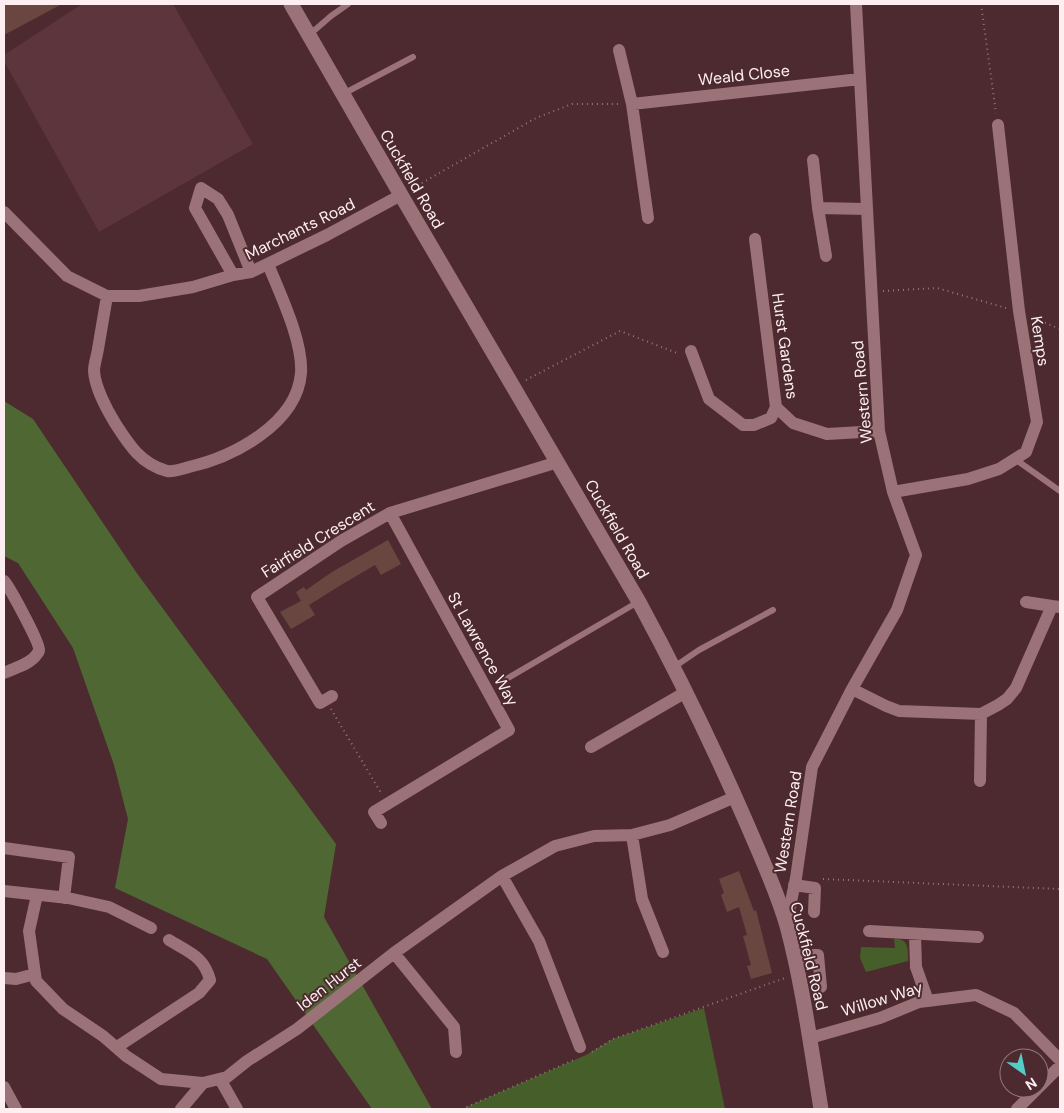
<svg xmlns="http://www.w3.org/2000/svg" width="1064" height="1113" font-family="'DM Sans',sans-serif">
  <style>
    .built { fill: #5d353c }
    .green { fill: #465e2a }
    .forest { fill: #4f6833 }
    .building { fill: #6a4640 }
    .lines { fill: none; stroke-linecap: round; stroke-linejoin: round }
    .path { stroke: #92787c; stroke-width: 2; stroke-dasharray: 1 4; stroke-linecap: butt }
    .service { stroke: #9a7277; stroke-width: 6 }
    .minor { stroke: #9a7277; stroke-width: 12 }
    .tertiary { stroke: #9a7277; stroke-width: 15 }
    .labels { text-anchor: middle; dominant-baseline: central; stroke-width: 4; stroke-linejoin: round; paint-order: stroke }
    .street-label { font-size: 16px; fill: #fdeff1; stroke: #4c2a2f }
  </style>
  <rect width="100%" height="100%" fill="#4c2a2f"/>
  <path class="built" d="M 82,4 L 173,4 L 253,144 L 99,232 L 4,61 L 4,55 Z"/>
  <path class="green" d="M 894,939 C 909,938 908,949 908,961 L 866,972 L 860,958 L 861,947 L 895,948 Z
    M 704,1008 L 725,1109 L 462,1109 L 586,1055 L 613,1039 Z"/>
  <path class="forest" d="M 4,401 L 33,419 L 136,572 L 336,844 L 324,917 L 432,1109 L 372,1109 L 267,959 L 115,888 L 128,819 L 114,765 L 73,648 L 18,563 L 4,556 Z"/>
  <path class="building" d="M 4,4 L 62,4 L 4,35 Z
    M 388,540 L 401,564 L 381,575 L 375,565 L 341,585 L 309,605 L 315,615 L 291,629 L 280,612 L 301,601 L 296,592 L 304,587 L 306,590 L 332,572 Z
    M 739,871 L 754,911 L 756,910 L 772,973 L 751,979 L 747,966 L 751,965 L 743,936 L 747,935 L 739,907 L 727,912 L 721,895 L 724,893 L 719,879 Z"/>
  <g class="lines">
    <path class="path" d="M 981,4 L 996,113
      M 413,188 L 536,118 L 572,104 L 619,104
      M 883,291 L 937,288 L 1006,308
      M 1031,317 L 1060,329
      M 526,380 L 620,331 L 677,353
      M 331,709 L 381,793
      M 823,879 L 1060,889
      M 592,1052 L 613,1039 L 785,978
      M 462,1109 L 576,1059"/>
    <path class="service" d="M 309,35 L 331,16 L 348,4
      M 343,94 L 413,57
      M 1015,459 L 1060,491
      M 674,667 L 699,650 L 773,610
      M 503,681 L 638,602"/>
    <path class="minor" d="M 619,50 L 632,104 L 648,218
      M 632,104 L 860,79
      M 813,160 L 818,208 L 866,209
      M 818,208 L 826,256
      M 4,212 L 67,276 L 107,296 L 139,296 L 193,287 L 233,275 L 251,272 L 327,235 L 401,195
      M 755,239 L 776,407 L 793,423 L 827,434 L 879,431
      M 233,275 L 195,208 L 201,188 L 218,199 L 228,215 L 251,272
      M 107,296 C 104,314 101,331 98,349 C 97,356 94,364 94,371 C 95,387 107,410 115,423 C 129,445 141,464 167,471 C 173,472 182,469 189,467 C 233,457 297,424 301,373 C 303,341 280,294 268,264
      M 691,351 L 709,399 L 743,425 L 754,425 L 771,418 L 776,407
      M 893,492 L 968,479 L 999,469 L 1026,452 L 1037,422 L 1019,311 L 998,125
      M 4,581 C 10,588 40,643 39,650 C 39,652 38,653 37,654 C 31,664 14,668 4,673
      M 1026,602 L 1052,606
      M 852,689 L 886,706 L 899,711 L 981,714 L 998,705 L 1007,699 L 1016,688 L 1052,606 L 1060,607
      M 332,696 L 320,703 L 257,597 L 341,541 L 390,513 L 558,462
      M 591,747 L 686,692
      M 980,781 L 981,714
      M 381,823 L 374,812 L 509,730 L 390,513
      M 632,835 L 642,899 L 663,952
      M 4,848 L 69,857 L 64,898
      M 502,876 L 539,941 L 580,1047
      M 794,885 L 815,888 L 814,912
      M 4,891 L 68,898 L 109,907 L 151,928
      M 37,895 L 29,931 L 36,981 L 63,1009 L 103,1036 L 126,1056 L 161,1079 L 203,1083 L 227,1077 L 247,1061 L 297,1029 L 394,953 L 502,876 L 555,846 L 594,836 L 632,835 L 670,825 L 735,797
      M 786,925 L 796,878 L 812,767 L 852,689 L 897,610 L 916,555 L 893,492 L 879,431 L 856,4
      M 869,931 L 978,937
      M 915,934 L 916,967 L 928,1001
      M 394,953 L 454,1027 L 456,1052
      M 794,959 L 811,955 L 818,955 L 821,987
      M 4,978 L 16,979 L 35,974
      M 810,1038 L 880,1018 L 919,1002 L 976,995 L 1014,1013 L 1060,1060
      M 117,1047 L 199,993 L 210,980 C 204,956 188,952 169,940
      M 220,1079 L 237,1109
      M 4,1087 L 16,1109
      M 1039,1087 L 1060,1066
      M 181,1109 L 203,1083
      M 1017,1109 L 1038,1088"/>
    <path class="tertiary" d="M 291,4 L 401,195 L 639,602 C 678,674 714,748 747,824 C 761,857 777,891 787,926 C 803,986 811,1048 821,1109"/>
  </g>
  <g class="labels">
    <g class="street-label">
      <text transform="translate(744 75) rotate(-6)">Weald Close</text>
      <text transform="translate(412 179) rotate(60)">Cuckfield Road</text>
      <text transform="translate(300 229) rotate(-26)">Marchants Road</text>
      <text transform="translate(1040 341) rotate(81)">Kemps</text>
      <text transform="translate(785 346) rotate(82)">Hurst Gardens</text>
      <text transform="translate(862 392) rotate(-95)">Western Road</text>
      <text transform="translate(617 529) rotate(60)">Cuckfield Road</text>
      <text transform="translate(318 539) rotate(-32)">Fairfield Crescent</text>
      <text transform="translate(483 649) rotate(61)">St Lawrence Way</text>
      <text transform="translate(788 822) rotate(-81)">Western Road</text>
      <text transform="translate(809 956) rotate(76)">Cuckfield Road</text>
      <text transform="translate(329 984) rotate(-38)">Iden Hurst</text>
      <text transform="translate(882 999) rotate(-17)">Willow Way</text>
    </g>
  </g>
  <rect width="1064" height="1113" fill="none" stroke="#fdeff1" stroke-width="10"/>
  <g transform="translate(1024 1073) rotate(147)"><circle r="24" fill="#4c2a2f" stroke="#93797d"/>
  <path d="M0-4L9 19L0 12L-9 19Z" fill="#54cdc7"/>
  <text y="-8" font-size="14" font-weight="bold" text-anchor="middle" fill="#fdeff1">N</text>
  </g>
</svg>
